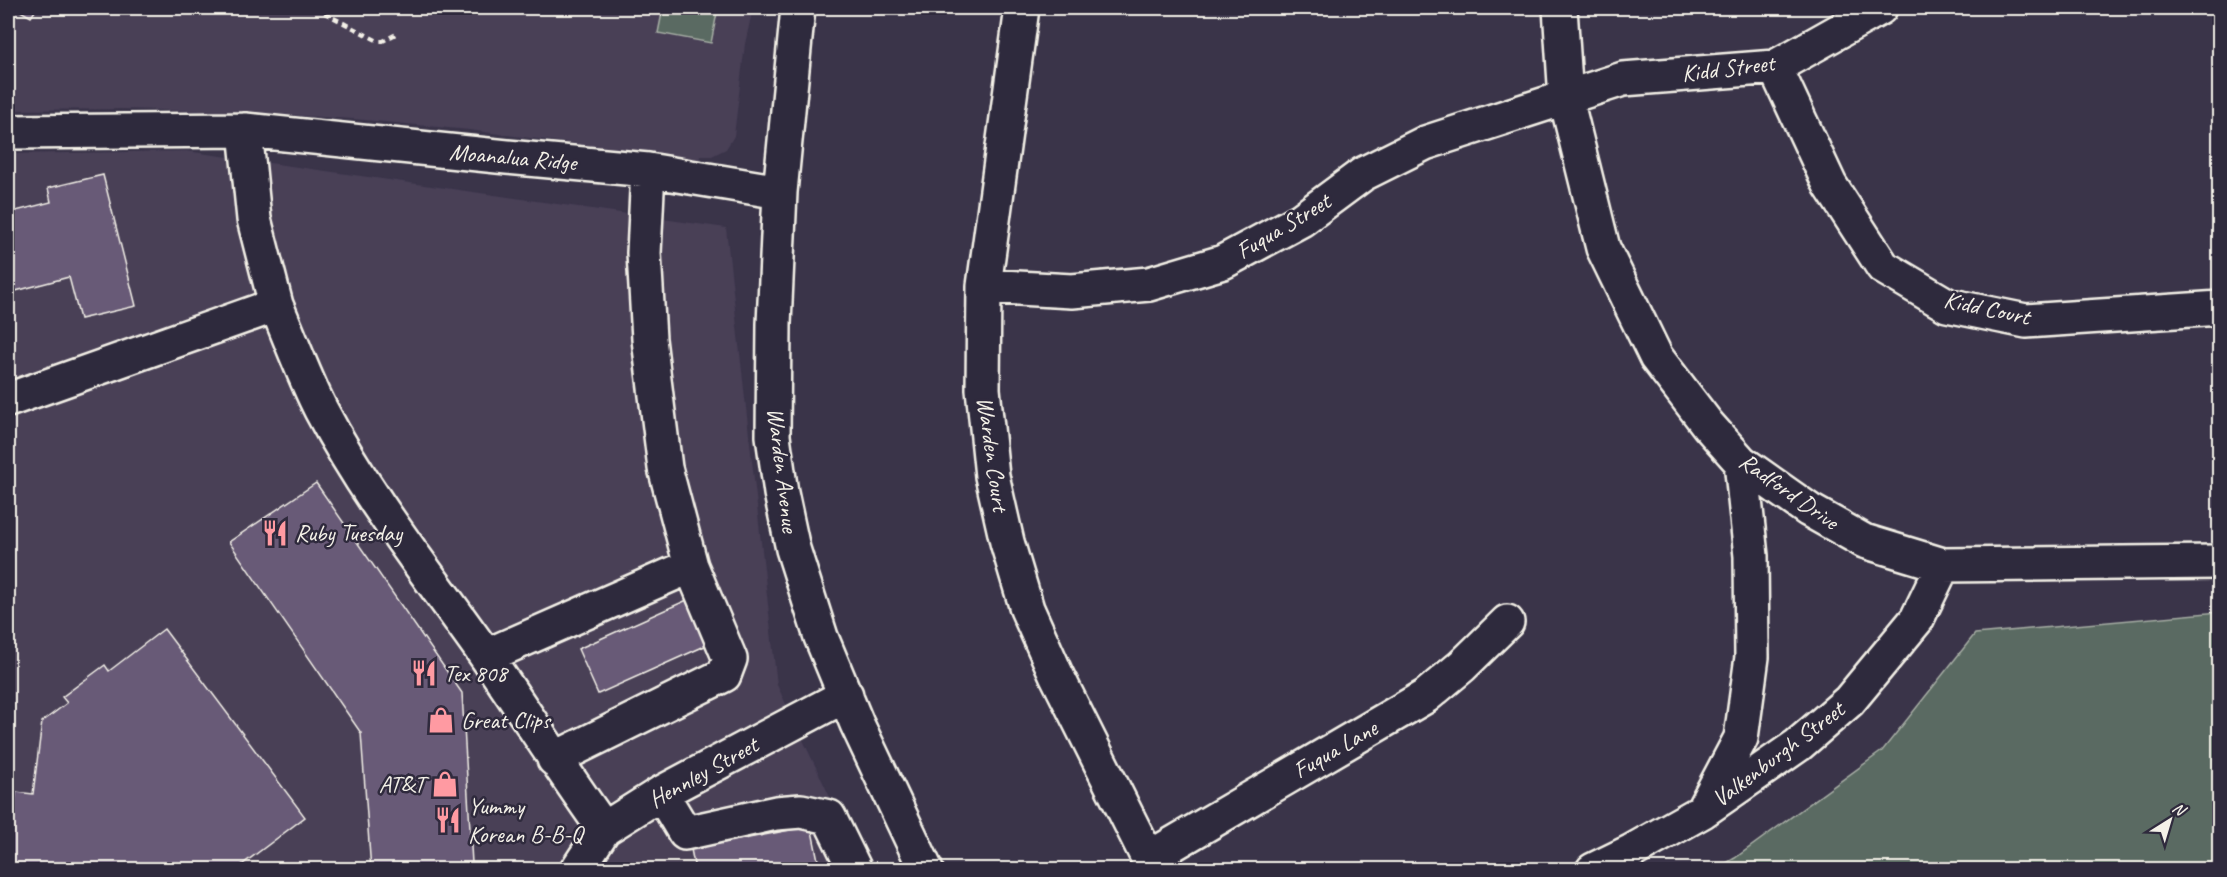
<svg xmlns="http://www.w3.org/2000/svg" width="2227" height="877" font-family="Caveat,sans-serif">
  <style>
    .built { fill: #483f57 }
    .green { fill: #5a6b62; stroke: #a7aea5; stroke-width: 1.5 }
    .building { fill: #675a77; stroke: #f4f1e8; stroke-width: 1.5 }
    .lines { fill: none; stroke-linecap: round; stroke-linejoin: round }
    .minor-casing { stroke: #f4f1e8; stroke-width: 38 }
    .path { stroke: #f4f1e8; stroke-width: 4; stroke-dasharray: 6 4.5; stroke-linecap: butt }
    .minor { stroke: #2f2a3d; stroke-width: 33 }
    .labels { text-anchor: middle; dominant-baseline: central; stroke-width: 5; stroke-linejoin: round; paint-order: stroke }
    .street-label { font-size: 24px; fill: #f4f1e8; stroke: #2f2a3d }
    .poi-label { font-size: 24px; fill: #f4f1e8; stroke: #2f2a3d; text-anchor: start }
  </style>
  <rect width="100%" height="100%" fill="#3a3449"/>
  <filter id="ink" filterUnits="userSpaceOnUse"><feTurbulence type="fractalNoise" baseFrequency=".0167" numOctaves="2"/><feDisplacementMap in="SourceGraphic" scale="12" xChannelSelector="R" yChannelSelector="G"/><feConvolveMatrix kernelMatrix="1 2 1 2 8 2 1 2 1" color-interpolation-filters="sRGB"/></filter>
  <g filter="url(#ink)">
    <path class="built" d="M 8,8 L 753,8 L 745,44 L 734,136 L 726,149 L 712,156 L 700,156 L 699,163 L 584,145 L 469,130 L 354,119 L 238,112 L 122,109 L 8,110 Z
      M 186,151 L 726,228 L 777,685 L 864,869 L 8,869 L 8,154 Z"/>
    <path class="green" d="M 663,8 L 718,8 L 711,43 L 658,33 Z
      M 2219,612 L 2219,869 L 1716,869 L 1735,858 L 1882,751 L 1975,634 Z"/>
    <path class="building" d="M 15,8 L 37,8 L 31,17 Z
      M 103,175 L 136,306 L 80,319 L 69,277 L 8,293 L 8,213 L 51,202 L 48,188 Z
      M 316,483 L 462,693 L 472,863 L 466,870 L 371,870 L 361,733 L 229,542 Z
      M 687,600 L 707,645 L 598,694 L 578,649 Z
      M 164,629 L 305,817 L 235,870 L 8,870 L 16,792 L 33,794 L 42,722 L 67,703 L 62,697 L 105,665 L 109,671 Z
      M 811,826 L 820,870 L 695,870 L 691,849 Z"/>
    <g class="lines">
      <g class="minor-casing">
        <path id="minor" d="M 798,8 L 780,192 L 774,324 L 773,436 L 781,493 L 793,549 L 821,637 L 857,724 L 926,870
          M 1022,8 L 984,286 L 983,389 L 992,476 L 1007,542 L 1027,609 L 1056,674 L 1154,870
          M 1560,8 L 1566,99 L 1603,248 L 1656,357 L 1708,425 L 1741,462 L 1809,510 L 1864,541 L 1943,565 L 2220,562
          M 1775,67 L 1830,185 L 1883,267 L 1947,305 L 2026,321 L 2220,308
          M 8,132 L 245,130 L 507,157 L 648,170 L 780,192
          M 984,286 L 1072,291 L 1149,284 L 1223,262 L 1301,220 L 1363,174 L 1425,143 L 1623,79 L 1775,67 L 1880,8
          M 276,305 C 291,340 304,377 321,410 C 367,498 429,575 486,656 C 526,714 563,772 604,829
          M 8,400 L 276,305 L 254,219 L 245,130
          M 486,656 L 691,566
          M 554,759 L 724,675 L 730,659 L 691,566 L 665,468 L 649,339 L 644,253 L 648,170
          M 661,793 L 685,833 L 776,813 L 801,811 L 829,817 L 855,870
          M 1705,806 L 1741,738 L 1752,657 L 1751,556 L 1741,462
          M 1149,858 L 1426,696 L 1462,666 L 1507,622
          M 577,870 L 604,829 L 661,793 L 846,695
          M 1593,870 L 1632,851 L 1703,811 L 1798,745 L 1849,701 L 1917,619 L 1943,565"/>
      </g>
      <path class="path" d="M 315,8 L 378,41 L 383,41 L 396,34"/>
      <use href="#minor" class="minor"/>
    </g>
  </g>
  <defs>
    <g id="restaurant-bare" transform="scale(2.07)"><path d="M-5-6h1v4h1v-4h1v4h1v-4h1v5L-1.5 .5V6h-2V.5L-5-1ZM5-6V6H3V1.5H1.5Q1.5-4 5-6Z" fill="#ff9aa2" stroke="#2f2a3d" stroke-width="2.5" paint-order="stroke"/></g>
    <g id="shop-bare" transform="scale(2.07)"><path d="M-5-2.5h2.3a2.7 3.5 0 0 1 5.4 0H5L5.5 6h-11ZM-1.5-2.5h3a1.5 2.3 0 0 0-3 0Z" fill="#ff9aa2" stroke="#2f2a3d" stroke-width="2.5" paint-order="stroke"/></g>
  </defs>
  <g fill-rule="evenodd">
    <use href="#restaurant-bare" x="275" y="533"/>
    <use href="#restaurant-bare" x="424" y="673"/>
    <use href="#shop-bare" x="441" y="720"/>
    <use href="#shop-bare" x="445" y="784"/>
    <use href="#restaurant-bare" x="448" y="820"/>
  </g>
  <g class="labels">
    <g class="street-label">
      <text transform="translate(1728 68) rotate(-7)">Kidd Street</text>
      <text transform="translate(513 157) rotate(5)">Moanalua Ridge</text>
      <text transform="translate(1283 226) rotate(-31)">Fuqua Street</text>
      <text transform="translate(1987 308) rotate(12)">Kidd Court</text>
      <text transform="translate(993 454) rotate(82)">Warden Court</text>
      <text transform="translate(783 470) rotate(83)">Warden Avenue</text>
      <text transform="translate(1789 491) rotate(35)">Radford Drive</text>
      <text transform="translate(1335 749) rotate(-30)">Fuqua Lane</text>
      <text transform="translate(1778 754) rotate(-37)">Valkenburgh Street</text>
      <text transform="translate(703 772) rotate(-29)">Hennley Street</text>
    </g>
    <g class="poi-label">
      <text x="295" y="533">Ruby Tuesday</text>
      <text x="444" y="673">Tex 808</text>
      <text x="461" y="720">Great Clips</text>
      <text x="425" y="784" text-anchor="end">AT&amp;T</text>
      <text x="468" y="806">Yummy<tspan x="468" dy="28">Korean B-B-Q</tspan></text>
    </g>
  </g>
  <rect width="2227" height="877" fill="none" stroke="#2f2a3d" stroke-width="30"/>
  <rect x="15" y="15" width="2197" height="847" fill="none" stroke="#f4f1e8" stroke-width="2" filter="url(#ink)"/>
  <g transform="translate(2170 820) rotate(37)" stroke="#2f2a3d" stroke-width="4.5" paint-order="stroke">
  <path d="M0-4.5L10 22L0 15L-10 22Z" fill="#f4f1e8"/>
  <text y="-9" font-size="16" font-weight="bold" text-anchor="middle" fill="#f4f1e8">N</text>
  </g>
</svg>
